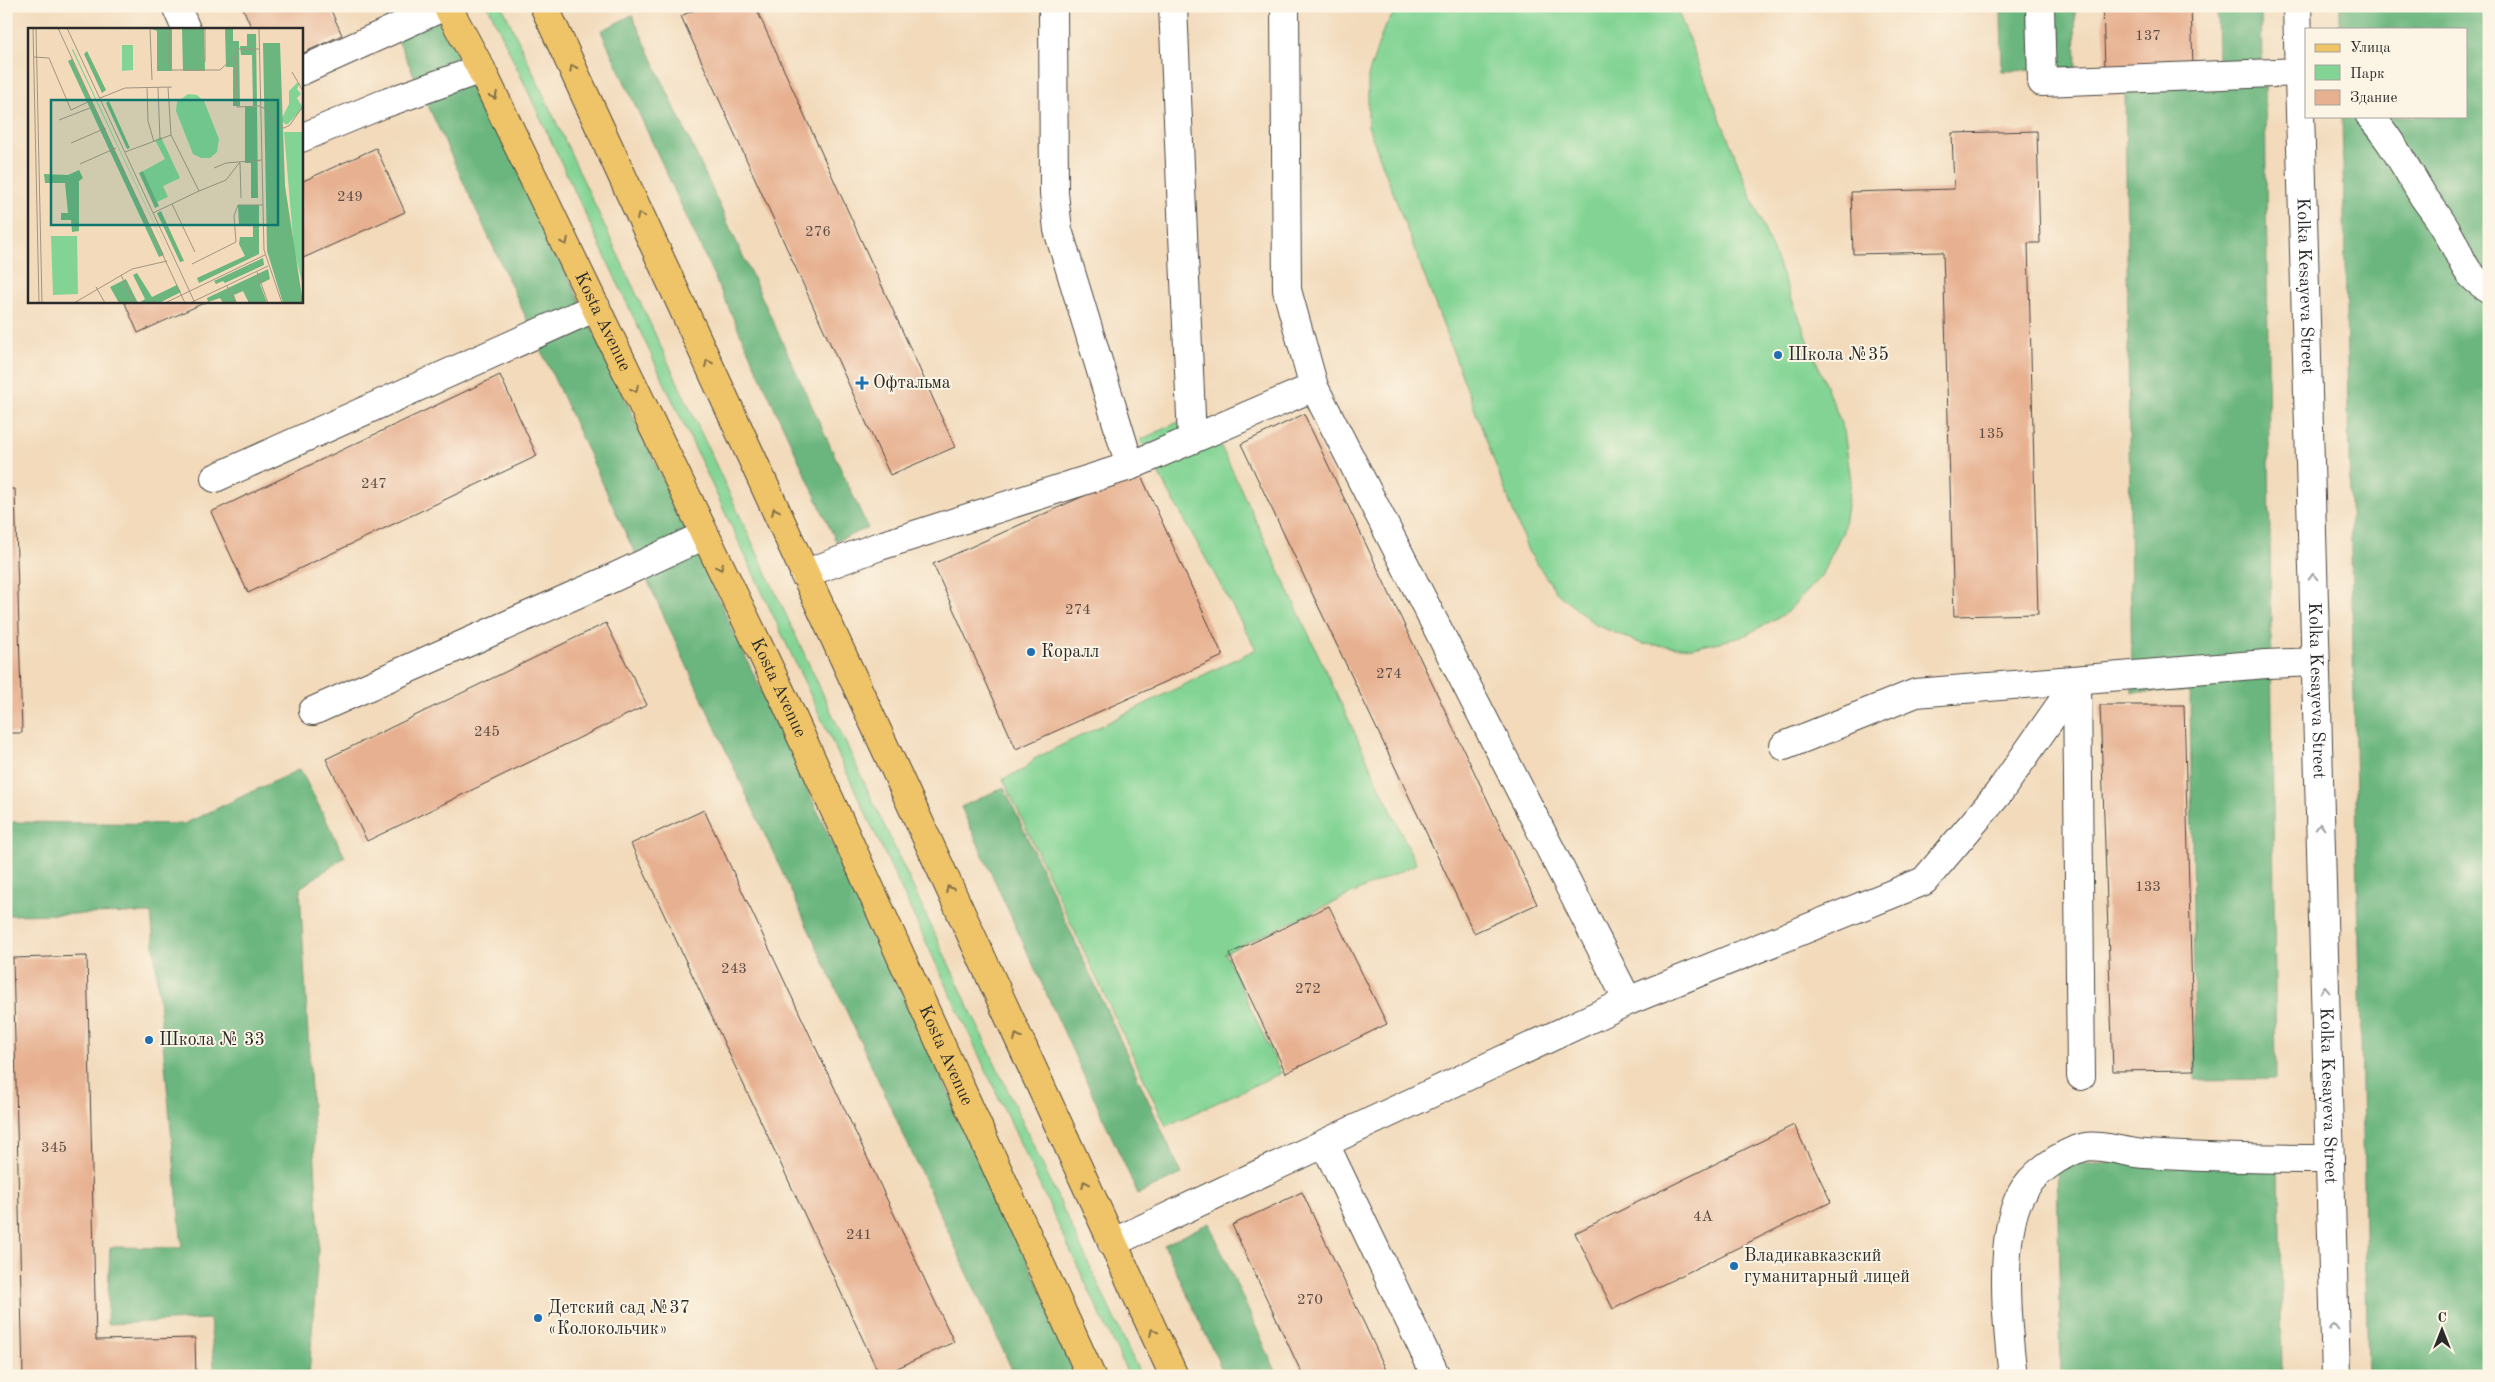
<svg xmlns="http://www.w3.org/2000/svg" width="2495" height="1382" font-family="'Old Standard TT',serif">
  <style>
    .green { fill: #83d494; stroke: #578060 }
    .forest { fill: #6ab67e; stroke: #4a7054 }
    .building { fill: #e7b191 }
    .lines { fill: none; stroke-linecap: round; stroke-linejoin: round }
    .minor-casing { stroke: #494541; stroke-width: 30 }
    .major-casing { stroke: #494541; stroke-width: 30 }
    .minor { stroke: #fff; stroke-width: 28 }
    .major { stroke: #efc469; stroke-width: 28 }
    .oneway { stroke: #837047 }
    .oneway2 { stroke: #a0a0a0 }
    .poi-dot { fill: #1f6fb2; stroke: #fcf5e5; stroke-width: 2 }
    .labels { text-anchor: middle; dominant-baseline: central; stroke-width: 4; stroke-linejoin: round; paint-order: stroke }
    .number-label { font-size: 15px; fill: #5a4c44 }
    .street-label { font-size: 18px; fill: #2b2b2b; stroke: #fcf5e5 }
    .poi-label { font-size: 18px; fill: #2b2b2b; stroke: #fcf5e5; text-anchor: start }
    .inset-road { fill: none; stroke: #a29481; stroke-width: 1 }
    .view { fill: #0f766e; fill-opacity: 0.15; stroke: #0f766e; stroke-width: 2.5 }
    .inset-edge { fill: none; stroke: #2b2b2b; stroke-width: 2.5 }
  </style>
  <rect width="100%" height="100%" fill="#fcf5e5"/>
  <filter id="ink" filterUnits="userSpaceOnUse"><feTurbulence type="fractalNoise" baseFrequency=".02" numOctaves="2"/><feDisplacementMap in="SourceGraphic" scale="10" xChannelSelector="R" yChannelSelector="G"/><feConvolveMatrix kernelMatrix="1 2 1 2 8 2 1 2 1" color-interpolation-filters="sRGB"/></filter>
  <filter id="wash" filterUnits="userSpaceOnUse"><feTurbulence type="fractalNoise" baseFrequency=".0096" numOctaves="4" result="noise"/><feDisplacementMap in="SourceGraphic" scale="20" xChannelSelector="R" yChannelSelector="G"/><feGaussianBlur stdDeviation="1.12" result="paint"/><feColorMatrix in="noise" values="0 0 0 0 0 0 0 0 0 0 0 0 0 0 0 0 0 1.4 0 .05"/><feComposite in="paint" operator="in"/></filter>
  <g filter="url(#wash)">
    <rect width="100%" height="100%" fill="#f2dabb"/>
    <path class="green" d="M 488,6 L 502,6 L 1141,1376 L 1129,1376 Z
      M 1399,6 L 1674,6 L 1677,9 L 1844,431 L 1851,481 L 1843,531 L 1821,576 L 1786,613 L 1742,637 L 1693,648 L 1642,644 L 1596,625 L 1557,593 L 1528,551 L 1368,126 L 1368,76 L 1384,28 Z
      M 1204,410 L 1416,864 L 1225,953 L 1281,1073 L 1166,1126 L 1003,779 L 1025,769 L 1034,759 L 1256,649 L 1140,440 Z"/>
    <path class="forest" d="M 382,6 L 442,6 L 1081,1376 L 1015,1376 Z
      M 2001,6 L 2075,6 L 2076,69 L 2002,71 Z
      M 2217,6 L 2261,6 L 2262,66 L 2218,67 Z
      M 2340,6 L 2489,6 L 2489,1376 L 2368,1376 L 2342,116 L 2466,116 L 2466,29 L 2340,29 Z
      M 632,15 L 868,528 L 836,541 L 601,31 Z
      M 2265,83 L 2276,1079 L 2195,1080 L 2190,692 L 2132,692 L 2125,84 Z
      M 300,769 L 345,857 L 300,888 L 319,1237 L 309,1376 L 215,1376 L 210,1319 L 107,1324 L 110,1247 L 182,1248 L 151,913 L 6,915 L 6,822 L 184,824 Z
      M 1004,787 L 1182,1174 L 1138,1194 L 961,807 Z
      M 2057,1163 L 2279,1163 L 2282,1376 L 2061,1376 Z
      M 1209,1223 L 1278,1376 L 1225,1376 L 1164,1245 Z"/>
    <g id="blocks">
      <path class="building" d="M 242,6 L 329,6 L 342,35 L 301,54 L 301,29 L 252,29 Z
        M 703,6 L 755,6 L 955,447 L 890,475 L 681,16 Z
        M 2103,6 L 2191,6 L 2193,67 L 2105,69 Z
        M 2037,131 L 2040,243 L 2028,243 L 2038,614 L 1954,616 L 1943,252 L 1853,254 L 1851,192 L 1954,189 L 1952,133 Z
        M 376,148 L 405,212 L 301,259 L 301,182 Z
        M 124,301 L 208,301 L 138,333 Z
        M 500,375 L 537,456 L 248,593 L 211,512 Z
        M 1304,414 L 1537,904 L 1474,933 L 1241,444 Z
        M 1139,471 L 1223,656 L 1016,749 L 933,564 Z
        M 6,489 L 15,489 L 22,733 L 6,733 Z
        M 606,623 L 647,705 L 367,841 L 326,759 Z
        M 2100,705 L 2184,705 L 2194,1070 L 2113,1071 Z
        M 704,810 L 954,1342 L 880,1376 L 631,844 Z
        M 1329,906 L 1387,1024 L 1286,1073 L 1229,954 Z
        M 87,956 L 96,1340 L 195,1338 L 196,1376 L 23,1376 L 13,958 Z
        M 1794,1125 L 1831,1202 L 1613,1309 L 1575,1233 Z
        M 1302,1192 L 1389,1376 L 1303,1376 L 1232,1225 Z"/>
    </g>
  </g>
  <g filter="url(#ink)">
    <use href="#blocks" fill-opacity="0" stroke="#494541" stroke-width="1"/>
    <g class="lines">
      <g class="minor-casing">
        <g id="minor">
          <path d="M 176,6 L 186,29"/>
          <path d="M 1053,6 L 1054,193 L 1058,230 L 1130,466"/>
          <path d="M 1173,6 L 1192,439"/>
          <path d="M 2040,6 L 2042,82 L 2298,72"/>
          <path id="s1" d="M 2297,6 L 2336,1376"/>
          <path d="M 301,71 L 445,6"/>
          <path d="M 2370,116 C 2392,141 2406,168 2423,196 C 2432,209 2442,221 2449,235 C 2464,260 2461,272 2489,289"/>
          <path d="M 301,138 L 383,104 L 481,69"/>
          <path d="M 215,478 L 596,307"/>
          <path d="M 804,574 L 877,547 L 1130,466 L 1314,387"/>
          <path d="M 2077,681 L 2081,1076"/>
          <path d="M 313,711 L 604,582 L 705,535"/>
          <path d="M 1784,746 L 1916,693 L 2266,664 L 2316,662"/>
          <path d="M 1628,1001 L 1924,881 L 1998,794 L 2077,681"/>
          <path d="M 1325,1144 L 1436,1376"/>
          <path d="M 1112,1243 L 1628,1001 L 1314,387 L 1287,290 L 1285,6"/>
          <path d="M 2013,1376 C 2007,1327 1998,1241 2020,1196 C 2031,1174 2061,1153 2085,1147 C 2097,1144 2130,1153 2145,1154 C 2206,1158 2268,1159 2330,1159"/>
        </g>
      </g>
      <g class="major-casing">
        <g id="major">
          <path id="s2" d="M 447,6 L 481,69 L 786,703 L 1091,1376"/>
          <path d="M 544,6 L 1174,1376"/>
        </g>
      </g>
      <use href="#minor" class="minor"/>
      <use href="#major" class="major"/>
    </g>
    <defs><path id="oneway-chevron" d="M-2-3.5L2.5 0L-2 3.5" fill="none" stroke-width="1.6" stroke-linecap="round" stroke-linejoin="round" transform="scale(1.25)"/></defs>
    <g class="oneway">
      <use href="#oneway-chevron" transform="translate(573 68) rotate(-115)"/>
      <use href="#oneway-chevron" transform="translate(494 96) rotate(64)"/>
      <use href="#oneway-chevron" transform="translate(640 216) rotate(-115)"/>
      <use href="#oneway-chevron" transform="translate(565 242) rotate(64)"/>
      <use href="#oneway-chevron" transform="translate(708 363) rotate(-115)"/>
      <use href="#oneway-chevron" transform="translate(635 389) rotate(64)"/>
      <use href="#oneway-chevron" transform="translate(775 511) rotate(-115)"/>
      <use href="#oneway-chevron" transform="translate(720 567) rotate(64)"/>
      <use href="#oneway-chevron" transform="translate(949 889) rotate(-115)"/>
      <use href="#oneway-chevron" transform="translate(1017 1037) rotate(-115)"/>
      <use href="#oneway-chevron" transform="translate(1085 1184) rotate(-115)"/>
      <use href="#oneway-chevron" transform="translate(1153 1332) rotate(-115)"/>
    </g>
    <g class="oneway2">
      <use href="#oneway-chevron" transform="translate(2313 577) rotate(-92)"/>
      <use href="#oneway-chevron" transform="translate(2320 827) rotate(-92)"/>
      <use href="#oneway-chevron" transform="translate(2325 990) rotate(-92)"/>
      <use href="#oneway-chevron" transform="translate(2334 1327) rotate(-91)"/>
    </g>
  </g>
  <g class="poi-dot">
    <circle cx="1778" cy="355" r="5"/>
    <path d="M859.5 375.5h5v5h5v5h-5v5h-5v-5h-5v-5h5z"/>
    <circle cx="1031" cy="652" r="5"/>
    <circle cx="149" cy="1040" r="5"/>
    <circle cx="1734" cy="1266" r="5"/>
    <circle cx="538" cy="1318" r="5"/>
  </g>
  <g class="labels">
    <g class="number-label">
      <text x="2148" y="36">137</text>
      <text x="350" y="197">249</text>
      <text x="818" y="232">276</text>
      <text x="1991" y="434">135</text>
      <text x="374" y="484">247</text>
      <text x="1078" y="610">274</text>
      <text x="1389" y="674">274</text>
      <text x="487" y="732">245</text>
      <text x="2148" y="887">133</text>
      <text x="734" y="969">243</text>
      <text x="1308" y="989">272</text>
      <text x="54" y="1148">345</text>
      <text x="1703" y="1217">4А</text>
      <text x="859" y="1235">241</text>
      <text x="1310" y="1300">270</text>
    </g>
    <g class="street-label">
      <text stroke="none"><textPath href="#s1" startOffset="280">Kolka Kesayeva Street</textPath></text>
      <text stroke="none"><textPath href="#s2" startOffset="352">Kosta Avenue</textPath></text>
      <text stroke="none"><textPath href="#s2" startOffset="758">Kosta Avenue</textPath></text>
      <text stroke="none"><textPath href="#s1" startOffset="685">Kolka Kesayeva Street</textPath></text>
      <text stroke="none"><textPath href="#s2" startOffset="1162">Kosta Avenue</textPath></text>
      <text stroke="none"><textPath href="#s1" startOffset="1090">Kolka Kesayeva Street</textPath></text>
    </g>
    <g class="poi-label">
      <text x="1788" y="355">Школа №35</text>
      <text x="873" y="383">Офтальма</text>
      <text x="1041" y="652">Коралл</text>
      <text x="159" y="1040">Школа № 33</text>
      <text x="1744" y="1256">Владикавказский<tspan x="1744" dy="21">гуманитарный лицей</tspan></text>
      <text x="548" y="1308">Детский сад №37<tspan x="548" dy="21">«Колокольчик»</tspan></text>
    </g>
  </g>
  <g transform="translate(28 28)">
    <rect width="275" height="275" fill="#f2dabb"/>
    <path d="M 94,17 L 105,17 L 105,42 L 94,43 ZM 45,21 L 154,255 L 44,22 ZM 269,55 L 272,55 L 269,61 L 273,66 L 269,70 L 275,80 L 260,96 L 257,96 L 253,92 L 261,76 L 261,63 ZM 160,66 L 169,67 L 176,73 L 191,111 L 189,124 L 182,130 L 173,130 L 165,126 L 148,83 L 149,74 ZM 256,104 L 275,104 L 275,258 L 266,222 ZM 133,109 L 152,150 L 135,158 L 140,169 L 129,174 L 115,143 L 137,131 L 127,112 ZM 23,208 L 49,208 L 50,266 L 25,267 Z" fill="#83d494"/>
    <path d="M 121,0 L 176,0 L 177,43 L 155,43 L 154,1 L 144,1 L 144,43 L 129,43 L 129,3 ZM 197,0 L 205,0 L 205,13 L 211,13 L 212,78 L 205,78 L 205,39 L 198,39 ZM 219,6 L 228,6 L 229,78 L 225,78 L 224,27 L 213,27 L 212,18 L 219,18 ZM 235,15 L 252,15 L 257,158 L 275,275 L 255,275 L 239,223 ZM 59,23 L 78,62 L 74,65 L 56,26 ZM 44,31 L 136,227 L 131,229 L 40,33 ZM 81,73 L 102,120 L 99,121 L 78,75 ZM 217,79 L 229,79 L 230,170 L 223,170 L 223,135 L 217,135 ZM 51,142 L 55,150 L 51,153 L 51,203 L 44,204 L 43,192 L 33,192 L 33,185 L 40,185 L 37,155 L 17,155 L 16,146 L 40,147 ZM 115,143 L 131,178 L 127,180 L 111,145 ZM 210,177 L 231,177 L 231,226 L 171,255 L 169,250 L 217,228 L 211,216 L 212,209 L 225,209 L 225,198 L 211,198 ZM 133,183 L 156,233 L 152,234 L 129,185 ZM 235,230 L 236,237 L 197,255 L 195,253 L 188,256 L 186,253 ZM 240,241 L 242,251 L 232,256 L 239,275 L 221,275 L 215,263 L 206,267 L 209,275 L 195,275 L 192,270 L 180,274 L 179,270 ZM 109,245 L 124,269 L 149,257 L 153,264 L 131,275 L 111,275 L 117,271 L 105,247 ZM 98,251 L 110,275 L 91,275 L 82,259 Z" fill="#6ab67e"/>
    <path class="inset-road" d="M 5,0 L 11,275M 8,0 L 14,275M 30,0 L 157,275M 39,0 L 167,275M 122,0 L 124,52M 177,0 L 177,34M 231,0 L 236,222 L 254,275M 208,28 L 209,79 L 232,78M 6,29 L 21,30 L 43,82 L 64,72M 141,38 L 141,0M 144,42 L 192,42 L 208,27 L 208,21 L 231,21M 264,44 L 275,63M 119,59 L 120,93 L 126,114M 130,59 L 132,112M 72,70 L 97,60 L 144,59M 233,79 L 238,81 L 249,98 L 256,100 L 262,97 L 275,78M 31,92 L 67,78M 43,115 L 78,100M 97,124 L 143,107M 212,135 L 213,170M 52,136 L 88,120M 186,140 L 198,135 L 234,132M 171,163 L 198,152 L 212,134M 144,176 L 167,224M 125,185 L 171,163 L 143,107 L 140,59M 164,236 L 208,214 L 206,188 L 210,177 L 235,177M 229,244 L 240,275M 93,247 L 106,274M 199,258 L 207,275M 68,259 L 77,275M 46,275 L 104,241 L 139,233M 137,275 L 237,227M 162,275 L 240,238"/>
    <path class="view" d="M 23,72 L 250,72 L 250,197 L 23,197 Z"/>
    <rect width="275" height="275" class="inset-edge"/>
  </g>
  <rect width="2495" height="1382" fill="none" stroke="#fcf5e5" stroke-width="25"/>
  <rect x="2305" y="28" width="162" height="90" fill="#fcf5e5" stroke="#a8a49b"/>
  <rect x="2315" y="44" width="25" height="8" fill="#efc469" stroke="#a8a49b"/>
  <text x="2350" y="52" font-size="15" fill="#2b2b2b">Улица</text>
  <rect x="2315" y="65" width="25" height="15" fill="#83d494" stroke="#a8a49b"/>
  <text x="2350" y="78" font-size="15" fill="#2b2b2b">Парк</text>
  <rect x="2315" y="90" width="25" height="15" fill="#e7b191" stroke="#a8a49b"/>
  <text x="2350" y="102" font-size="15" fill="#2b2b2b">Здание</text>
  <g transform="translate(2442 1330)" stroke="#fcf5e5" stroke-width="4" paint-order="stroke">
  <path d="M0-4L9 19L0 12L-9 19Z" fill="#2b2b2b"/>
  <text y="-8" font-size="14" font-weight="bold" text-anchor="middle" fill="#2b2b2b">С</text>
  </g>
</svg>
